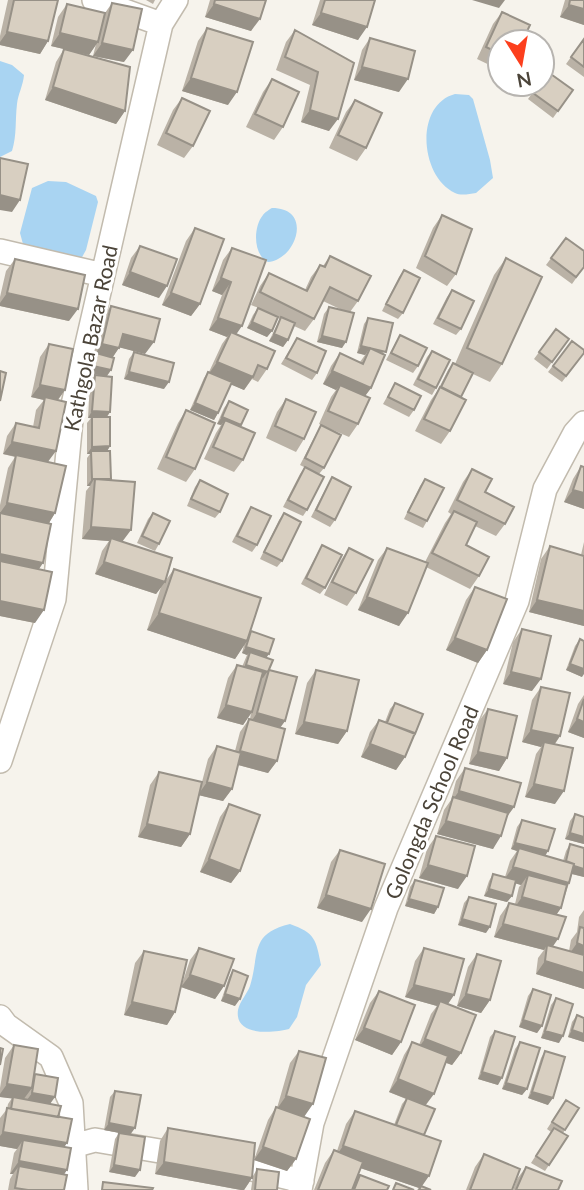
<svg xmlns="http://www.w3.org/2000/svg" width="584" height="1190" font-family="Lato,sans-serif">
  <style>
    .water { fill: #a9d4f2 }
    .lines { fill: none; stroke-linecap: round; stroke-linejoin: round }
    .street-casing { stroke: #c2bbae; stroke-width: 26 }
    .street { stroke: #fff; stroke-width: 23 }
    .wall { fill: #bab2a6 }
    .shaded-wall { fill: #979187 }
    .building { fill: #d8cfc1; stroke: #979187; stroke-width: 2 }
    .labels { text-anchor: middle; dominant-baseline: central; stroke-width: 6; stroke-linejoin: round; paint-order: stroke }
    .street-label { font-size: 21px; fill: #4b4439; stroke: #fff }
  </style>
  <rect width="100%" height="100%" fill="#f6f3ec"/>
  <path class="water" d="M 0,61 L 12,65 L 24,75 C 23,86 18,94 17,104 C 15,121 17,135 12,151 L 0,157 Z
    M 455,94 L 469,95 L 473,99 L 490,160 L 493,178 L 476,193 C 469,194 461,196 455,193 C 420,177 414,105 455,94 Z
    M 48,181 L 66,182 L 96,196 L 98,202 L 86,250 L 81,259 L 28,246 L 23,244 L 20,233 L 32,188 Z
    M 272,208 C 314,208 296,260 268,262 C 253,255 253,227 263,215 C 263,214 271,208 272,208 Z
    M 290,924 C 315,933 316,939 321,965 L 306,985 L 297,1017 L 289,1029 C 274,1033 234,1037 238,1010 C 240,1001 247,994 250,986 C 260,954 249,934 290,924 Z"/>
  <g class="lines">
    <g class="street-casing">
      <path id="street" d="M 94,0 L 161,24
        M 0,251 L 103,275
        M 0,761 L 54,599 L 72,409 L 161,24 L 176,0
        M 0,1017 L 6,1025 L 51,1057 L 71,1103 L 76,1190
        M 73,1146 L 95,1140 L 189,1156
        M 223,1162 L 302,1181
        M 300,1190 L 312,1123 L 386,908 L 517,601 L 545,489 L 575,433 L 584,423"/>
    </g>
    <use href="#street" class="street"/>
  </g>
  <path class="wall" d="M 8,0 L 58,0 L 48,41 L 40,54 L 0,45 L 0,36 Z
    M 146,0 L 155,0 L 153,4 Z
    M 210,0 L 266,0 L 251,31 L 205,17 Z
    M 320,0 L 375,0 L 358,40 L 312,25 Z
    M 565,0 L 584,0 L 584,25 L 560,17 Z
    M 112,3 L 124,62 L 93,56 L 96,44 L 89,55 L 65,49 L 125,111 L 116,124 L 45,100 L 56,62 L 64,49 L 51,46 L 58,17 L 67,4 L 105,13 Z
    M 502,12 L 500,42 L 500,70 L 477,59 L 493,24 Z
    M 207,28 L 228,105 L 182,91 L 198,41 Z
    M 295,30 L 354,63 L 329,131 L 301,122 L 310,85 L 276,70 L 286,42 Z
    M 370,38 L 399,92 L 354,80 L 362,50 Z
    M 584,39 L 584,77 L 566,64 Z
    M 272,79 L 283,127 L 274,140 L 246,127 L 263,92 Z
    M 539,84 L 573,90 L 553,118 L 528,99 Z
    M 182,98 L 193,146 L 184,158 L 157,145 L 173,110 Z
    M 355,100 L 366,148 L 357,161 L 329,148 L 346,112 Z
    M 442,215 L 456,274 L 447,286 L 416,268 L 433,228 Z
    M 195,228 L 200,304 L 191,316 L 162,305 L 186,241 Z
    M 566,238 L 584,267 L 572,284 L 546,265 Z
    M 140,246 L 159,298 L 122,285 L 131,258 Z
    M 232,248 L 236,334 L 267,369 L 258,382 L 252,379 L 244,390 L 231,384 L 218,413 L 214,420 L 190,410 L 204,378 L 208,372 L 209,372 L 222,344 L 227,337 L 209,330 L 222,295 L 212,291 L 223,260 Z
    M 330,256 L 358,301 L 350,312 L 342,348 L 317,342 L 324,314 L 329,307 L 342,310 L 323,301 L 314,319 L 305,331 L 294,326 L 288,340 L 283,347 L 269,341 L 280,319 L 278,318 L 272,331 L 267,337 L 247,328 L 253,315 L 258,308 L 259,308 L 251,305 L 260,286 L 269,273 L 305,290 L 311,277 L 320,265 L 323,266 Z
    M 506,258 L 502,364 L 490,382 L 473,374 L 461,397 L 450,431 L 441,444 L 415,431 L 431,400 L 438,390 L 448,370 L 453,363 L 455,364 L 494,275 Z
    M 15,259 L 69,321 L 0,306 L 0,297 L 6,271 Z
    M 404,270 L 403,313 L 398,319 L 382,311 L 399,277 Z
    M 452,290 L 461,329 L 456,335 L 433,324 L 447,297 Z
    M 111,306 L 145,354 L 119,347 L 113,357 L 111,370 L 107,376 L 110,412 L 107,417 L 110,446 L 107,451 L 110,480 L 122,542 L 165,582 L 156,594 L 95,574 L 102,551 L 109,541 L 82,539 L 86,491 L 90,486 L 87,486 L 87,458 L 90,454 L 87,454 L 87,423 L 91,418 L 88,418 L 90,382 L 95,375 L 102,376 L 88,372 L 92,360 L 94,357 L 93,357 L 102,318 Z
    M 368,318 L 384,354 L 371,388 L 365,396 L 358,424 L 349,437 L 319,424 L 331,397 L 336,390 L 323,384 L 331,366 L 340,353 L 360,362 L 365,355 L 357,353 L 364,324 Z
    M 556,329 L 569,339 L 547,369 L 534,359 Z
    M 400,335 L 418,366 L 413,373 L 386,360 Z
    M 297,338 L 317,373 L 312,380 L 281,364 Z
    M 572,341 L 584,353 L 562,382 L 548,372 Z
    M 49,344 L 65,390 L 58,400 L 48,462 L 55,513 L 49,523 L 39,569 L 35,623 L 0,616 L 0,505 L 8,468 L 15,457 L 3,454 L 7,436 L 16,423 L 33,427 L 36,410 L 44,400 L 31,397 L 40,357 Z
    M 432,351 L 436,388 L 432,395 L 413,385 L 427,357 Z
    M 134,352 L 164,389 L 124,379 L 129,359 Z
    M 395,383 L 414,410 L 409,417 L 383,404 Z
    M 286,399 L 304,439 L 296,452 L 266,438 L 277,412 Z
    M 229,401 L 240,427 L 243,460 L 234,472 L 204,459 L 216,433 L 221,425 L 217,424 L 224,408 Z
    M 186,410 L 195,469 L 186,482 L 157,469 L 178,423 Z
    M 321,425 L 324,468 L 319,474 L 307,510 L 303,516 L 283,507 L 300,474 L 305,467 L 312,471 L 300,465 L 317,432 Z
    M 581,466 L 584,467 L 584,509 L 564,502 L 573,479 Z
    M 472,469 L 505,524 L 496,536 L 475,526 L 466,545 L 479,576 L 470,589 L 426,567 L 399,626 L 358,610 L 378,560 L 387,548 L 425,562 L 445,523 L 451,514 L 448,512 L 463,482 Z
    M 332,477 L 335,520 L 330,527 L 311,517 L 328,484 Z
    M 425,479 L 427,521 L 423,528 L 404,519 L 420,486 Z
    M 200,480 L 220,512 L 215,518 L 187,506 L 195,487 Z
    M 251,507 L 257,545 L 252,552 L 232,542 L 247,513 Z
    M 153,513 L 159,544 L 155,551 L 137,543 L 148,519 Z
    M 284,513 L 282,561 L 277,567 L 260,559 L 279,520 Z
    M 584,542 L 584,626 L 529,612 L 541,559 L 550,546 L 581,555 Z
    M 322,545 L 325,588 L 320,594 L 301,584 L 318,552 Z
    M 349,548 L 356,593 L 347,606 L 324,595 L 341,560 Z
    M 174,569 L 250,633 L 266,657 L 285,721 L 280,728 L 277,761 L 268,773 L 238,765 L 232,789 L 223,801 L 199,795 L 190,834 L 181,847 L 138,837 L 150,785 L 159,772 L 202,782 L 208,759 L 217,746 L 235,751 L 240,732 L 249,719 L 250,719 L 251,713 L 243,725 L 217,718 L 228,678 L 237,665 L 242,667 L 247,655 L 242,653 L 244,645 L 235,659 L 147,630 L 161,587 Z
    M 475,587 L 487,650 L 478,663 L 446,650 L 466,600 Z
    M 522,629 L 532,691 L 503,684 L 513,642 Z
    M 580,639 L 582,677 L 566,670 L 575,646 Z
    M 316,670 L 347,731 L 338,744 L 295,734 L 307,683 Z
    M 541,687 L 560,736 L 555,744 L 555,804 L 525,797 L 536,754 L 541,747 L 522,742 L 532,700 Z
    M 584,695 L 584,738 L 568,732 L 578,704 Z
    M 395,703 L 415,734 L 405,757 L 396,770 L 361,757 L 370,732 L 379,720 L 385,722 L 390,709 Z
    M 488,709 L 507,758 L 499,771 L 469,764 L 479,721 Z
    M 465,768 L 514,807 L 507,817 L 493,849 L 437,834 L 444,810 L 451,800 L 456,781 Z
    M 229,804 L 240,871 L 231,883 L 200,872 L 220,817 Z
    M 575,814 L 584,817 L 584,844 L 565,839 L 570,821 Z
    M 522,820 L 545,856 L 563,861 L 566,851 L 570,844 L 584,848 L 584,877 L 572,874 L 561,908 L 556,915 L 553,947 L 569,951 L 571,940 L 577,932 L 579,917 L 584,910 L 584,989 L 536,974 L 538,958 L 544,950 L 494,937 L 500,916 L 509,903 L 515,904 L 519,887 L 521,885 L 515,883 L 512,896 L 507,902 L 484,896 L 489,881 L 493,874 L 505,877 L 510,861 L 517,851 L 511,849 L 517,827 Z
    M 436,836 L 458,889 L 419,878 L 427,849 Z
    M 340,850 L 362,922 L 317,908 L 331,862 Z
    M 415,880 L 438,907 L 434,914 L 405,906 L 410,887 Z
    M 469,897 L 486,933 L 458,925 L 464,903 Z
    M 199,948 L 224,986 L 215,999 L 181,987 L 175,1012 L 167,1025 L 124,1015 L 135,963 L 144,951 L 181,987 L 190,960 Z
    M 424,948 L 454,995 L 448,1004 L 461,1053 L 452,1065 L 446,1063 L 425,1105 L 422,1186 L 431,1190 L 417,1190 L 419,1188 L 360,1168 L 352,1190 L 314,1190 L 325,1163 L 334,1150 L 337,1151 L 346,1124 L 355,1111 L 394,1125 L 402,1104 L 406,1099 L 389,1092 L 404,1055 L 412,1042 L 419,1045 L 431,1014 L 437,1006 L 405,997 L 415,961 Z
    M 477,954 L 490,1000 L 481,1013 L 457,1006 L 468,967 Z
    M 233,970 L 235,1006 L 221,1001 L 229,977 Z
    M 533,989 L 542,1026 L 537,1033 L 519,1027 L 528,996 Z
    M 379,991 L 401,1042 L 392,1055 L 355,1040 L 370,1003 Z
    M 556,998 L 559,1043 L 541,1038 L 551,1005 Z
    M 577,1015 L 584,1018 L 584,1042 L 568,1037 L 572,1022 Z
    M 495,1031 L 498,1085 L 478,1079 L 490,1037 Z
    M 520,1042 L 527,1089 L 522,1095 L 502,1089 L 515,1049 Z
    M 14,1045 L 33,1077 L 35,1074 L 58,1117 L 67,1143 L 64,1147 L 64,1190 L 8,1190 L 10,1179 L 13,1174 L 10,1174 L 14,1153 L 17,1149 L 0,1146 L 0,1118 L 7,1109 L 8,1104 L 12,1098 L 0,1097 L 0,1088 L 5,1058 Z
    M 299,1051 L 304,1117 L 296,1159 L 287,1171 L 254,1160 L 268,1120 L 276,1107 L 277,1108 L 290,1063 Z
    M 545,1051 L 548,1105 L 528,1098 L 541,1058 Z
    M 115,1091 L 130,1135 L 135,1177 L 109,1172 L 115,1139 L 119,1133 L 130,1135 L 104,1130 L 110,1097 Z
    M 566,1100 L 579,1108 L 563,1133 L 568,1136 L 545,1171 L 531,1163 L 551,1132 L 547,1129 Z
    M 168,1128 L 252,1178 L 244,1190 L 241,1190 L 155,1174 L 160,1141 Z
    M 484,1154 L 512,1190 L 466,1190 L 475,1167 Z
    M 526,1167 L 558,1190 L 513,1190 L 517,1179 Z
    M 257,1169 L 277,1190 L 251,1190 L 253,1176 Z
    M 360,1175 L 387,1190 L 352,1190 L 356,1182 Z"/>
  <path class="shaded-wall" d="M 472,0 L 505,0 L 499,8 Z
    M 214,4 L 260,19 L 251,31 L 205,17 Z
    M 569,5 L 584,9 L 584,25 L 560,17 Z
    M 321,13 L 367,27 L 358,40 L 312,25 Z
    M 7,32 L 48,41 L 40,54 L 0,45 L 0,42 Z
    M 60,33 L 98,42 L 89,55 L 51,46 Z
    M 102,43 L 133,50 L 124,62 L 93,56 Z
    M 362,67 L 408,79 L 399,92 L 354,80 Z
    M 191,78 L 237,92 L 228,105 L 182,91 Z
    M 53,87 L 125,111 L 116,124 L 45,100 Z
    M 310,110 L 338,119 L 329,131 L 301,122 Z
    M 0,195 L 20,200 L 12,212 L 0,210 Z
    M 130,272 L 167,286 L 159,298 L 122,285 Z
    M 221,278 L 231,282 L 222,295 L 212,291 Z
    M 7,293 L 78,309 L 69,321 L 0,306 L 0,303 Z
    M 171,293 L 200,304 L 191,316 L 162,305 Z
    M 218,318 L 242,326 L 233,339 L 231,332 L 227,337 L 209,330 Z
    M 252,322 L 272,331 L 267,337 L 247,328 Z
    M 123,334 L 154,342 L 145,354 L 114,346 Z
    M 274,334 L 288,340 L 283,347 L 269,341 Z
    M 322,336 L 346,342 L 342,348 L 317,342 Z
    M 102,344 L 119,348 L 110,361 L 96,353 L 93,357 Z
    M 361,346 L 370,348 L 365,355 L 357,353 Z
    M 217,362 L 253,377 L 244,390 L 208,375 Z
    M 93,366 L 111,370 L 106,377 L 88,372 Z
    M 332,371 L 371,388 L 362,400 L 340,385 L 336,390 L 323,384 Z
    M 129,372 L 169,382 L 164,389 L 124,379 Z
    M 40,385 L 65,390 L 56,402 L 45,397 L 44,400 L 31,397 Z
    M 195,403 L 218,413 L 214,420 L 190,410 Z
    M 92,411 L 110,412 L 105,419 L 88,418 Z
    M 222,417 L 241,425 L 237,432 L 225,420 L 221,425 L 217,424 Z
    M 12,442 L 56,451 L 47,463 L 3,454 Z
    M 110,446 L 106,453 L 91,451 L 90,454 L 87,454 L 92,447 Z
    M 92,479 L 94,479 L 90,486 L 87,486 Z
    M 573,490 L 584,493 L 584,509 L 564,502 Z
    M 7,503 L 55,513 L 47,526 L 0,516 L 0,513 Z
    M 91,527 L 131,530 L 122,542 L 111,538 L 109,541 L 82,539 Z
    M 0,554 L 43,563 L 35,575 L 0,568 Z
    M 104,562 L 165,582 L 156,594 L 95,574 Z
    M 367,597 L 408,613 L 399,626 L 358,610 Z
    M 537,600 L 584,611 L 584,626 L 529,612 Z
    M 0,601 L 44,610 L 35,623 L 0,616 Z
    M 159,613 L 247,641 L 235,659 L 147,630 Z
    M 455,638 L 487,650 L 478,663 L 446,650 Z
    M 246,647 L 269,654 L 264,661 L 250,652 L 247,655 L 242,653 Z
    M 570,664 L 584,669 L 584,674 L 582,677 L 566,670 Z
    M 246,665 L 267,672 L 263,678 L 241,672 Z
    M 511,672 L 541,679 L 532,691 L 503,684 Z
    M 226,705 L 252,712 L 243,725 L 217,718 Z
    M 257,713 L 285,721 L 276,733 L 248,726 Z
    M 577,719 L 584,722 L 584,738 L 568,732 Z
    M 304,722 L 347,731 L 338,744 L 295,734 Z
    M 531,730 L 560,736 L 551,749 L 544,742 L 541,747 L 522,742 Z
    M 370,744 L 405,757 L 396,770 L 361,757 Z
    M 240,751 L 277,761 L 268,773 L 231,763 Z
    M 478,752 L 507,758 L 499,771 L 469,764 Z
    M 207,782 L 232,789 L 223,801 L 198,795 Z
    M 534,784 L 564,791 L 555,804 L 525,797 Z
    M 459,791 L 514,807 L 505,819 L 452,801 Z
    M 446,821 L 501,836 L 493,849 L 437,834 Z
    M 147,824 L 190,834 L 181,847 L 138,837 Z
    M 570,833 L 584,837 L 584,844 L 565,839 Z
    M 515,843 L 548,851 L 544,858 L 519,848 L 517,851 L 511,849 Z
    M 209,859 L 240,871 L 231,883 L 200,872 Z
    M 565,864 L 584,869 L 584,877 L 560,871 Z
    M 428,865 L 467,876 L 458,889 L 419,878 Z
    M 513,867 L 569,883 L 560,896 L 528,875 L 521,885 L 504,880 Z
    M 489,889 L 512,896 L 507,902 L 484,896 Z
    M 326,895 L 371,909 L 362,922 L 317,908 Z
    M 522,897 L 561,908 L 552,921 L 513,910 Z
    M 409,899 L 438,907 L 434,914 L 405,906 Z
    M 462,919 L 490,927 L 486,933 L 458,925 Z
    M 503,924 L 558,939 L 549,952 L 547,945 L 544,950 L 494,937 Z
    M 577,943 L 584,946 L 584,961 L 568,956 Z
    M 545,961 L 584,973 L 584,989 L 536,974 Z
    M 190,975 L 224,986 L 215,999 L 181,987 Z
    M 414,985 L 454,995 L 445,1008 L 440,1001 L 437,1006 L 405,997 Z
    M 225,994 L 240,999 L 235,1006 L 221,1001 Z
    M 466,994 L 490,1000 L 481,1013 L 457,1006 Z
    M 132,1002 L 175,1012 L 167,1025 L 124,1015 Z
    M 523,1020 L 542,1026 L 537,1033 L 519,1027 Z
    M 364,1028 L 401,1042 L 392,1055 L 355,1040 Z
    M 572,1030 L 584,1034 L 584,1042 L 568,1037 Z
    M 545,1031 L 563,1036 L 559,1043 L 541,1038 Z
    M 425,1039 L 461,1053 L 452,1065 L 416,1051 Z
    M 482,1072 L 502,1078 L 498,1085 L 478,1079 Z
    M 398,1079 L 434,1094 L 425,1106 L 389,1092 Z
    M 506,1083 L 527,1089 L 522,1095 L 502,1089 Z
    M 7,1084 L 32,1088 L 23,1100 L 0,1097 L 0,1094 Z
    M 532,1092 L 553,1098 L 548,1105 L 528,1098 Z
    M 32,1093 L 55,1097 L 50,1104 L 27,1100 Z
    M 286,1096 L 313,1104 L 304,1117 L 277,1109 Z
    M 109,1123 L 135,1128 L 130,1135 L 104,1130 Z
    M 3,1132 L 67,1143 L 58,1156 L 23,1140 L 17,1149 L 0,1146 L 0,1136 Z
    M 343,1146 L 429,1176 L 420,1189 L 421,1186 L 419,1188 L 334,1159 Z
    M 263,1147 L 296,1159 L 287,1171 L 254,1160 Z
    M 19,1161 L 67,1170 L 59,1182 L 19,1166 L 13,1174 L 10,1174 Z
    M 164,1162 L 252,1178 L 244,1190 L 241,1190 L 155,1174 Z
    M 114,1165 L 140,1170 L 135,1177 L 109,1172 Z"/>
  <path class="building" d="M 14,0 L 58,0 L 48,41 L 7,32 Z
    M 215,0 L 266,0 L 260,19 L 214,4 Z
    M 325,0 L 375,0 L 367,27 L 321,13 Z
    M 570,0 L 584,0 L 584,9 L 569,5 Z
    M 112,3 L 142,9 L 133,50 L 102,43 Z
    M 67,4 L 105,13 L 98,42 L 60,33 Z
    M 502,12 L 530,25 L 522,42 L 500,42 L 500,54 L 486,47 Z
    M 207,28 L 253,42 L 237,92 L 191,78 Z
    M 295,30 L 354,63 L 338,119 L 310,110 L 318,72 L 285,57 Z
    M 370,38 L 415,51 L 408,79 L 362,67 Z
    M 584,39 L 584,67 L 571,57 Z
    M 64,49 L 130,67 L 125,111 L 53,87 Z
    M 548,72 L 573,90 L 558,111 L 533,93 L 539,84 L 542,84 L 542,80 Z
    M 272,79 L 299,92 L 283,127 L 255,114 Z
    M 182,98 L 210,111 L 193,146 L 166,133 Z
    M 355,100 L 382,113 L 366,148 L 338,135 Z
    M 0,158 L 28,164 L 20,200 L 0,195 Z
    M 442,215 L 472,229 L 456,274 L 425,256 Z
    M 195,228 L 224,239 L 200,304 L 171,293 Z
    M 566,238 L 584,251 L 584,267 L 576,277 L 551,258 Z
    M 140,246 L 177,259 L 167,286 L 130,272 Z
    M 232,248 L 266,260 L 242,326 L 218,318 L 231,282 L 221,278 Z
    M 330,256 L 371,276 L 358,301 L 330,287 L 314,319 L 260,292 L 269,273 L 307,291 L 320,265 L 325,267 Z
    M 506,258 L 542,277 L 502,364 L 467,348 Z
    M 15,259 L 85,275 L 78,309 L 7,293 Z
    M 404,270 L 420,278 L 403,313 L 386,304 Z
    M 452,290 L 474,301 L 461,329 L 438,318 Z
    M 111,306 L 160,319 L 154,342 L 123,334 L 119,348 L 102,344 Z
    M 329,307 L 354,313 L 346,342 L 322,336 Z
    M 258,308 L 278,317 L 272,331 L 252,322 Z
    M 281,317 L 295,323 L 288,340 L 274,334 Z
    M 368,318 L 393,323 L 386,352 L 361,346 Z
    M 556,329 L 569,339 L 552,362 L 539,352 Z
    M 231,332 L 275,351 L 267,369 L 258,365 L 253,377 L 217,362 Z
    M 400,335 L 427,348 L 418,366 L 391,353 Z
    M 297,338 L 326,351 L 317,373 L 286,358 Z
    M 572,341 L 584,350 L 584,353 L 566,376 L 553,366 Z
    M 49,344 L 73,349 L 65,390 L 40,385 Z
    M 370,348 L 385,355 L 371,388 L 332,371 L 340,353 L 363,364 Z
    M 432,351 L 450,360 L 436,388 L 418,379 Z
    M 134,352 L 174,363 L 169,382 L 129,372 Z
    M 96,353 L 114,358 L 111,370 L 93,366 Z
    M 453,363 L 473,373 L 461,397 L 441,387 Z
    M 0,371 L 6,373 L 0,401 Z
    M 208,372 L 232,382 L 218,413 L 195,403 Z
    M 95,375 L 112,377 L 110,412 L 92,411 Z
    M 395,383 L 421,396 L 414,410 L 388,397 Z
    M 340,385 L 370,398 L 358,424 L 328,411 Z
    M 440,387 L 466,400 L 450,431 L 424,419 Z
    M 45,397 L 66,402 L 56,451 L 12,442 L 16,423 L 39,428 Z
    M 286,399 L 316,412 L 304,439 L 275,426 Z
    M 229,401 L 248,410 L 241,425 L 222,417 Z
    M 186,410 L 215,423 L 195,469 L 166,457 Z
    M 92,417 L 110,417 L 110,446 L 92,447 Z
    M 225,420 L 255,433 L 243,460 L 213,447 Z
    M 321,425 L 341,435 L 324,468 L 305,458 Z
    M 91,451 L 110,451 L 111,479 L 92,479 Z
    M 16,455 L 66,466 L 55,513 L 7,503 Z
    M 581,466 L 584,467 L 584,493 L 573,490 Z
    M 305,467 L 324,477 L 307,510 L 288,500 Z
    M 472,469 L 492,479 L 485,492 L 514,507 L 505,524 L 457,500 Z
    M 332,477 L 351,487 L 335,520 L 316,510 Z
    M 95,479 L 135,482 L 131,530 L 91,527 Z
    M 425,479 L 444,488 L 427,521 L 408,512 Z
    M 200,480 L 228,494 L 220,512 L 191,499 Z
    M 251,507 L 271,516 L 257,545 L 237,536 Z
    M 454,511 L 477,522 L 466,545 L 489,557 L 479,576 L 432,553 Z
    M 0,513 L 51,524 L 43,563 L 0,554 Z
    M 153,513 L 170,521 L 159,544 L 142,536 Z
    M 284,513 L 301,522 L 282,561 L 264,552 Z
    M 111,538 L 172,558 L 165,582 L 104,562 Z
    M 322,545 L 342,555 L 325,588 L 306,578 Z
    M 550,546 L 584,556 L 584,611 L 537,600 Z
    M 349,548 L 373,560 L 356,593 L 332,582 Z
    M 387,548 L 428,563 L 408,613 L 367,597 Z
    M 0,561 L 52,572 L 44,610 L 0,601 Z
    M 174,569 L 261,598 L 247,641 L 159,613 Z
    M 475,587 L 507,599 L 487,650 L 455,638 Z
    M 522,629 L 551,636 L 541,679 L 511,672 Z
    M 251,631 L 274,639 L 269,654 L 246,647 Z
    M 580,639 L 584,641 L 584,669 L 570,664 Z
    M 250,652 L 273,660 L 268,672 L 246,665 Z
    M 237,665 L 263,672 L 252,712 L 226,705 Z
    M 269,670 L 297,677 L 285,721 L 257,713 Z
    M 316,670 L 359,680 L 347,731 L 304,722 Z
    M 541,687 L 570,693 L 560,736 L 531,730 Z
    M 584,699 L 584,722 L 577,719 Z
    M 395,703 L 423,714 L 415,734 L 387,723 Z
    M 488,709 L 517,716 L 507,758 L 478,752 Z
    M 249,719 L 285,729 L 277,761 L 240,751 Z
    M 379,720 L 415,733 L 405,757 L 370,744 Z
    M 544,742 L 573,748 L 564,791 L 534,784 Z
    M 217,746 L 241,753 L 232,789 L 207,782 Z
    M 465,768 L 521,783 L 514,807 L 459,791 Z
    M 159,772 L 202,782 L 190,834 L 147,824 Z
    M 453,797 L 508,813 L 501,836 L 446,821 Z
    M 229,804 L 260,815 L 240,871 L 209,859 Z
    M 575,814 L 584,817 L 584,837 L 570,833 Z
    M 522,820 L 555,829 L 548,851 L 515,843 Z
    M 436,836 L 475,846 L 467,876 L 428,865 Z
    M 570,844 L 584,848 L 584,869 L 574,866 L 574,864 L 566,861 Z
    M 519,848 L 574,864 L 569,883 L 513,867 Z
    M 340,850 L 385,864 L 371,909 L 326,895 Z
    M 493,874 L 516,880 L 512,896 L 489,889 Z
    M 528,875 L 567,885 L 561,908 L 522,897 Z
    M 415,880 L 444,888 L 438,907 L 409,899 Z
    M 469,897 L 496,904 L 490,927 L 462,919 Z
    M 509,903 L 566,917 L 558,939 L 503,924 Z
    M 580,927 L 584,928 L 584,946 L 577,943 Z
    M 547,945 L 584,955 L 584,973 L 545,961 Z
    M 199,948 L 234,959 L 224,986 L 190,975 Z
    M 424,948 L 464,959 L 454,995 L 414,985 Z
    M 144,951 L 187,960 L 175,1012 L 132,1002 Z
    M 477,954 L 501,961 L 490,1000 L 466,994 Z
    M 233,970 L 248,976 L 240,999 L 225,994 Z
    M 533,989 L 551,995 L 542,1026 L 523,1020 Z
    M 379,991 L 415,1005 L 401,1042 L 364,1028 Z
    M 556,998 L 573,1004 L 563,1036 L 545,1031 Z
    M 440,1001 L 476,1015 L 461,1053 L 425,1039 Z
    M 577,1015 L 584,1018 L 584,1034 L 572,1030 Z
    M 495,1031 L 515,1037 L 502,1078 L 482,1072 Z
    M 412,1042 L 448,1056 L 434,1094 L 398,1079 Z
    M 520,1042 L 540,1048 L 527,1089 L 506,1083 Z
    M 14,1045 L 38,1049 L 32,1088 L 7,1084 Z
    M 0,1048 L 3,1049 L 0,1065 Z
    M 299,1051 L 326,1058 L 313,1104 L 286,1096 Z
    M 545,1051 L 565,1057 L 553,1098 L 532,1092 Z
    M 35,1074 L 58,1078 L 55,1097 L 32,1093 Z
    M 115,1091 L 141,1095 L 135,1128 L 109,1123 Z
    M 13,1097 L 61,1106 L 58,1117 L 11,1109 Z
    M 407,1098 L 435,1109 L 424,1135 L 396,1125 Z
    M 566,1100 L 579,1108 L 565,1130 L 552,1122 Z
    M 276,1107 L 310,1119 L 296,1159 L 263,1147 Z
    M 7,1108 L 72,1119 L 67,1143 L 3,1132 Z
    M 355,1111 L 441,1141 L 429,1176 L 343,1146 Z
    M 168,1128 L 255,1143 L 252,1178 L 164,1162 Z
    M 554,1128 L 568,1136 L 549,1165 L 536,1156 Z
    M 119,1133 L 145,1137 L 140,1170 L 114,1165 Z
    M 23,1140 L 71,1148 L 67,1170 L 19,1161 Z
    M 334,1150 L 363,1162 L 352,1190 L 318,1190 Z
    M 484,1154 L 520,1169 L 512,1190 L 470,1190 Z
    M 19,1166 L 67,1175 L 64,1190 L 28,1190 L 15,1188 Z
    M 526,1167 L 562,1181 L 558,1190 L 516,1190 Z
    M 257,1169 L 279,1172 L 277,1190 L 255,1190 Z
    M 360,1175 L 389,1186 L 387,1190 L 354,1190 Z
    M 103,1182 L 153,1188 L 152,1190 L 102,1190 Z
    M 396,1183 L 414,1190 L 393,1190 Z
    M 421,1186 L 431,1190 L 419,1190 Z"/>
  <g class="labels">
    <g class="street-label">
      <text transform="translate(90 338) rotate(-78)">Kathgola Bazar Road</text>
      <text transform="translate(431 802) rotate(-67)">Golongda School Road</text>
    </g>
  </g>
  <g transform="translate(521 63) rotate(169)"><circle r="33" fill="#ffffff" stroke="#b7b4b0" stroke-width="2"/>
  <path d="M0-5L12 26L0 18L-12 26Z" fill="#fc3f1d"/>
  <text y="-10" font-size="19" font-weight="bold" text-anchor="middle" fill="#4b4439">N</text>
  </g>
</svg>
